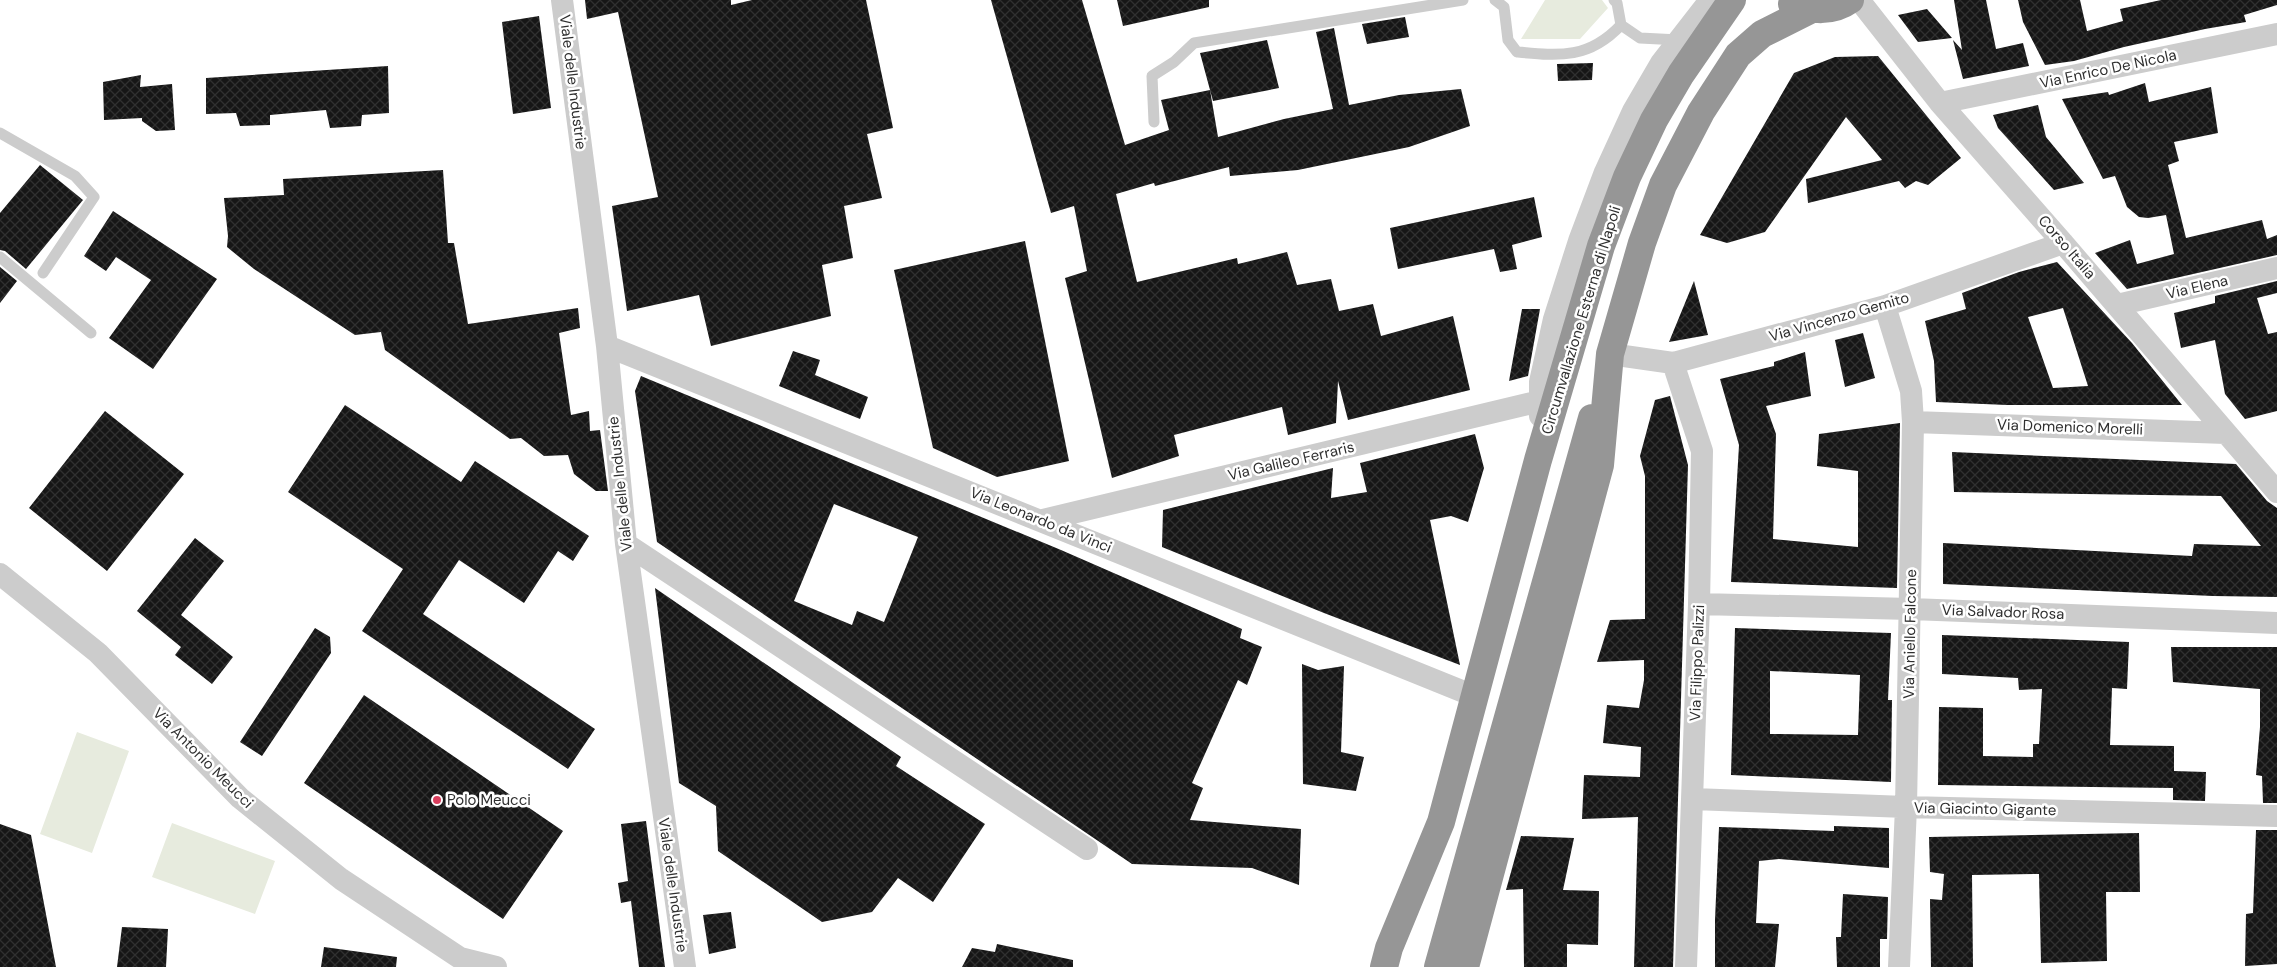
<svg xmlns="http://www.w3.org/2000/svg" width="2277" height="967" font-family="'DM Sans',sans-serif">
  <style>
    .green { fill: #e7ebde }
    .building { fill: url(#building-cross-hatch); fill-rule: evenodd }
    .lines { fill: none; stroke-linecap: round; stroke-linejoin: round }
    .lane { stroke: #ccc; stroke-width: 11 }
    .street { stroke: #ccc; stroke-width: 22 }
    .highway { stroke: #969696; stroke-width: 28 }
    .poi-dot { fill: #d93e5d; stroke: #fff; stroke-width: 2 }
    .labels { text-anchor: middle; dominant-baseline: central; stroke-width: 5; stroke-linejoin: round; paint-order: stroke }
    .street-label { font-size: 15px; fill: #2f2f2f; stroke: #fff }
    .poi-label { font-size: 15px; fill: #2f2f2f; stroke: #fff; text-anchor: start }
  </style>
  <defs>
    <pattern id="building-cross-hatch" width="8" height="8" patternUnits="userSpaceOnUse" patternTransform="scale(1.25)"><rect width="8" height="8" fill="#161616"/><path d="M0 0l8 8M0 8l8-8" fill="none" stroke="#303030"/></pattern>
  </defs>
  <rect width="100%" height="100%" fill="#fff"/>
  <path class="green" d="M 1545,0 L 1602,0 L 1608,8 L 1580,39 L 1521,39 Z
    M 77,732 L 129,751 L 92,853 L 40,834 Z
    M 172,823 L 275,861 L 255,914 L 152,877 Z"/>
  <path class="building" d="M 585,0 L 731,0 L 731,5 L 752,0 L 866,0 L 893,128 L 867,134 L 882,198 L 844,206 L 853,258 L 822,265 L 831,316 L 711,346 L 699,295 L 627,311 L 612,206 L 658,197 L 618,12 L 587,19 Z
    M 991,0 L 1082,0 L 1125,145 L 1169,130 L 1161,100 L 1210,90 L 1218,137 L 1284,119 L 1333,109 L 1316,32 L 1334,28 L 1349,105 L 1399,95 L 1461,89 L 1470,126 L 1409,147 L 1298,170 L 1230,176 L 1229,167 L 1155,186 L 1154,183 L 1116,194 L 1137,282 L 1237,258 L 1238,264 L 1287,252 L 1297,285 L 1331,279 L 1339,311 L 1373,304 L 1381,336 L 1453,316 L 1470,390 L 1348,420 L 1338,381 L 1336,423 L 1288,435 L 1282,407 L 1174,435 L 1179,456 L 1112,478 L 1065,278 L 1087,271 L 1074,206 L 1051,213 Z
    M 1117,0 L 1209,0 L 1209,7 L 1123,26 Z
    M 1954,0 L 1986,0 L 1996,49 L 2023,43 L 2029,66 L 1963,79 L 1953,40 L 1962,50 Z
    M 2018,0 L 2080,0 L 2087,31 L 2123,21 L 2120,9 L 2161,0 L 2277,0 L 2277,5 L 2244,15 L 2246,22 L 2205,29 L 2124,47 L 2074,61 L 2045,65 L 2023,22 Z
    M 1927,9 L 1952,38 L 1918,42 L 1898,15 Z
    M 539,16 L 551,108 L 513,114 L 502,22 Z
    M 1405,17 L 1409,37 L 1367,44 L 1362,24 Z
    M 1267,40 L 1279,88 L 1213,101 L 1200,53 Z
    M 1878,56 L 1961,158 L 1928,185 L 1916,181 L 1905,188 L 1899,181 L 1808,203 L 1806,179 L 1882,160 L 1846,117 L 1765,232 L 1727,243 L 1700,235 L 1794,73 L 1835,57 Z
    M 1593,63 L 1592,80 L 1558,81 L 1557,64 Z
    M 388,66 L 389,113 L 362,115 L 361,126 L 330,128 L 326,110 L 270,115 L 270,125 L 240,126 L 236,113 L 206,114 L 206,78 Z
    M 141,75 L 140,87 L 172,84 L 175,130 L 156,131 L 142,121 L 142,118 L 104,120 L 103,82 Z
    M 2145,83 L 2149,102 L 2211,87 L 2218,133 L 2174,142 L 2179,161 L 2168,165 L 2186,238 L 2262,220 L 2267,239 L 2277,235 L 2277,255 L 2127,289 L 2095,253 L 2130,240 L 2137,264 L 2174,254 L 2166,215 L 2148,218 L 2139,217 L 2127,207 L 2115,176 L 2103,179 L 2062,99 L 2108,92 L 2109,95 Z
    M 2038,105 L 2046,137 L 2084,183 L 2054,190 L 1998,128 L 1993,115 Z
    M 40,165 L 83,200 L 26,269 L 5,251 L 0,250 L 0,213 Z
    M 443,170 L 448,243 L 454,243 L 468,324 L 578,308 L 580,328 L 559,333 L 571,415 L 589,411 L 590,431 L 600,430 L 608,491 L 596,491 L 574,474 L 568,455 L 544,456 L 521,438 L 510,439 L 385,350 L 381,332 L 355,335 L 254,269 L 227,247 L 228,236 L 224,198 L 284,195 L 283,179 Z
    M 1534,197 L 1542,237 L 1512,245 L 1517,269 L 1500,272 L 1494,249 L 1398,269 L 1390,228 Z
    M 113,211 L 217,279 L 153,369 L 109,338 L 151,280 L 116,257 L 106,271 L 84,256 Z
    M 1025,241 L 1069,461 L 997,477 L 933,448 L 894,270 Z
    M 2057,262 L 2132,343 L 2182,405 L 2007,405 L 1936,402 L 1934,361 L 1925,321 L 1966,309 L 1962,293 L 2019,272 ZM 2063,308 L 2088,386 L 2053,388 L 2028,317 Z
    M 0,267 L 17,281 L 0,303 Z
    M 1694,281 L 1708,335 L 1669,342 Z
    M 2277,281 L 2277,293 L 2257,298 L 2268,334 L 2277,332 L 2277,411 L 2245,419 L 2225,394 L 2215,340 L 2181,348 L 2174,313 L 2215,303 L 2215,296 Z
    M 1522,309 L 1540,309 L 1528,376 L 1509,381 Z
    M 1863,333 L 1875,378 L 1845,387 L 1835,340 Z
    M 793,351 L 820,360 L 815,375 L 868,397 L 860,419 L 779,386 Z
    M 1805,352 L 1811,396 L 1766,406 L 1776,434 L 1773,539 L 1858,547 L 1858,471 L 1817,466 L 1819,434 L 1900,423 L 1897,588 L 1731,582 L 1739,445 L 1720,379 L 1774,366 L 1774,362 Z
    M 641,376 L 1061,550 L 1242,629 L 1240,638 L 1262,647 L 1247,685 L 1238,680 L 1192,783 L 1203,788 L 1190,820 L 1301,829 L 1299,885 L 1252,868 L 1132,864 L 657,542 L 635,391 ZM 834,504 L 918,537 L 884,622 L 857,611 L 852,625 L 794,601 Z
    M 1670,396 L 1688,465 L 1673,967 L 1634,967 L 1638,817 L 1582,819 L 1584,775 L 1640,777 L 1641,747 L 1603,743 L 1607,705 L 1639,708 L 1644,680 L 1644,660 L 1597,662 L 1610,620 L 1645,619 L 1645,476 L 1640,456 L 1655,400 Z
    M 345,405 L 461,482 L 475,461 L 589,536 L 573,561 L 558,551 L 524,603 L 459,560 L 423,614 L 595,729 L 568,769 L 362,631 L 403,569 L 288,492 Z
    M 105,411 L 184,474 L 107,571 L 29,508 Z
    M 1475,434 L 1484,468 L 1468,522 L 1451,516 L 1430,520 L 1460,665 L 1324,613 L 1162,547 L 1163,510 L 1333,468 L 1331,498 L 1367,492 L 1360,463 Z
    M 1952,452 L 2236,464 L 2267,501 L 2277,508 L 2277,597 L 2213,596 L 1943,584 L 1943,543 L 2192,556 L 2194,544 L 2261,546 L 2221,496 L 1954,492 Z
    M 195,538 L 224,561 L 181,615 L 233,657 L 212,684 L 175,655 L 181,647 L 137,611 Z
    M 655,588 L 901,757 L 896,766 L 985,824 L 933,902 L 898,878 L 872,912 L 822,922 L 718,851 L 716,806 L 679,783 Z
    M 315,628 L 330,637 L 331,653 L 262,756 L 240,742 Z
    M 1735,628 L 1891,633 L 1888,700 L 1892,700 L 1891,782 L 1731,775 ZM 1770,671 L 1860,675 L 1858,735 L 1770,734 Z
    M 1942,635 L 2129,642 L 2127,689 L 2112,688 L 2110,745 L 2174,746 L 2174,771 L 2206,772 L 2205,801 L 2173,800 L 2173,788 L 1938,785 L 1939,707 L 1983,708 L 1983,756 L 2033,757 L 2033,744 L 2039,744 L 2042,689 L 2019,690 L 2018,678 L 1942,674 Z
    M 2171,647 L 2277,647 L 2277,803 L 2263,803 L 2262,776 L 2256,775 L 2260,727 L 2260,689 L 2173,682 Z
    M 1302,664 L 1318,670 L 1344,666 L 1341,752 L 1364,757 L 1356,791 L 1303,784 Z
    M 364,695 L 563,831 L 503,919 L 304,783 Z
    M 646,821 L 665,967 L 639,967 L 631,901 L 621,903 L 618,883 L 628,881 L 621,824 Z
    M 0,824 L 31,835 L 56,967 L 0,967 Z
    M 1834,826 L 1889,828 L 1889,868 L 1779,859 L 1759,861 L 1756,923 L 1779,924 L 1775,967 L 1715,967 L 1715,920 L 1719,827 L 1834,831 Z
    M 2256,830 L 2277,830 L 2277,964 L 2245,966 L 2246,914 L 2253,913 Z
    M 2139,833 L 2140,892 L 2106,892 L 2107,961 L 2041,963 L 2039,874 L 1972,875 L 1973,967 L 1931,967 L 1930,899 L 1942,900 L 1944,874 L 1930,872 L 1929,837 Z
    M 1521,836 L 1574,838 L 1563,890 L 1599,891 L 1598,945 L 1567,944 L 1567,967 L 1524,967 L 1523,889 L 1506,890 Z
    M 1843,894 L 1888,897 L 1887,939 L 1880,939 L 1880,967 L 1837,967 L 1836,937 L 1841,937 Z
    M 731,912 L 736,948 L 709,954 L 703,915 Z
    M 122,927 L 168,929 L 166,967 L 117,967 Z
    M 997,944 L 1073,960 L 1073,967 L 962,967 L 972,948 L 995,952 Z
    M 324,947 L 397,957 L 396,967 L 321,967 Z"/>
  <g class="lines">
    <path class="lane" d="M 1495,0 L 1504,7 L 1508,40 L 1517,52 C 1560,56 1589,59 1621,25
      M 1614,0 L 1617,3 L 1621,25 L 1640,38 L 1679,40
      M 1154,122 L 1152,76 L 1174,62 L 1194,43 L 1463,0
      M 0,133 L 75,176 L 94,197 L 43,273
      M 0,257 L 91,333"/>
    <path class="street" d="M 562,0 L 607,346 L 626,544 L 685,967
      M 1859,0 L 1940,103 L 2063,243 L 2277,492
      M 1940,103 L 2277,34
      M 2117,305 L 2277,268
      M 1885,306 L 1911,391 L 1913,422 L 1906,807 L 1899,967
      M 607,346 L 1474,696
      M 1610,354 L 1673,363 L 1885,306 L 2063,243
      M 1673,363 L 1702,451 L 1699,604 L 1686,967
      M 1540,416 L 1540,382 L 1554,319 L 1579,241 L 1605,172 L 1633,111 L 1661,63 L 1710,0
      M 1913,422 L 2226,433
      M 1043,520 L 1540,401
      M 626,544 L 1087,849
      M 0,574 L 98,653 L 240,798 L 341,879 L 460,958 L 496,967
      M 1699,604 L 1911,609 L 2277,623
      M 1693,799 L 1906,807 L 2277,816"/>
    <path class="highway" d="M 1792,4 C 1812,10 1832,13 1850,0
      M 1384,967 L 1389,948 L 1441,822 L 1538,460 L 1601,246 L 1627,177 L 1654,120 L 1681,74 L 1732,0
      M 1438,967 L 1592,418
      M 1465,967 L 1600,465 L 1610,354 L 1642,243 L 1663,185 L 1701,112 L 1738,55 L 1762,34 L 1810,10"/>
  </g>
  <circle class="poi-dot" cx="437" cy="800" r="5"/>
  <g class="labels">
    <g class="street-label">
      <text transform="translate(2108 69) rotate(-12)">Via Enrico De Nicola</text>
      <text transform="translate(573 82) rotate(83)">Viale delle Industrie</text>
      <text transform="translate(2067 247) rotate(49)">Corso Italia</text>
      <text transform="translate(2197 287) rotate(-13)">Via Elena</text>
      <text transform="translate(1839 317) rotate(-16)">Via Vincenzo Gemito</text>
      <text transform="translate(1581 320) rotate(-73)">Circumvallazione Esterna di Napoli</text>
      <text transform="translate(2070 427) rotate(2)">Via Domenico Morelli</text>
      <text transform="translate(1291 461) rotate(-13)">Via Galileo Ferraris</text>
      <text transform="translate(620 484) rotate(-96)">Viale delle Industrie</text>
      <text transform="translate(1041 520) rotate(22)">Via Leonardo da Vinci</text>
      <text transform="translate(2003 612) rotate(2)">Via Salvador Rosa</text>
      <text transform="translate(1910 634) rotate(-89)">Via Aniello Falcone</text>
      <text transform="translate(1697 663) rotate(-88)">Via Filippo Palizzi</text>
      <text transform="translate(203 758) rotate(45)">Via Antonio Meucci</text>
      <text transform="translate(1985 809) rotate(1)">Via Giacinto Gigante</text>
      <text transform="translate(673 885) rotate(82)">Viale delle Industrie</text>
    </g>
    <g class="poi-label">
      <text x="447" y="800">Polo Meucci</text>
    </g>
  </g>
</svg>
